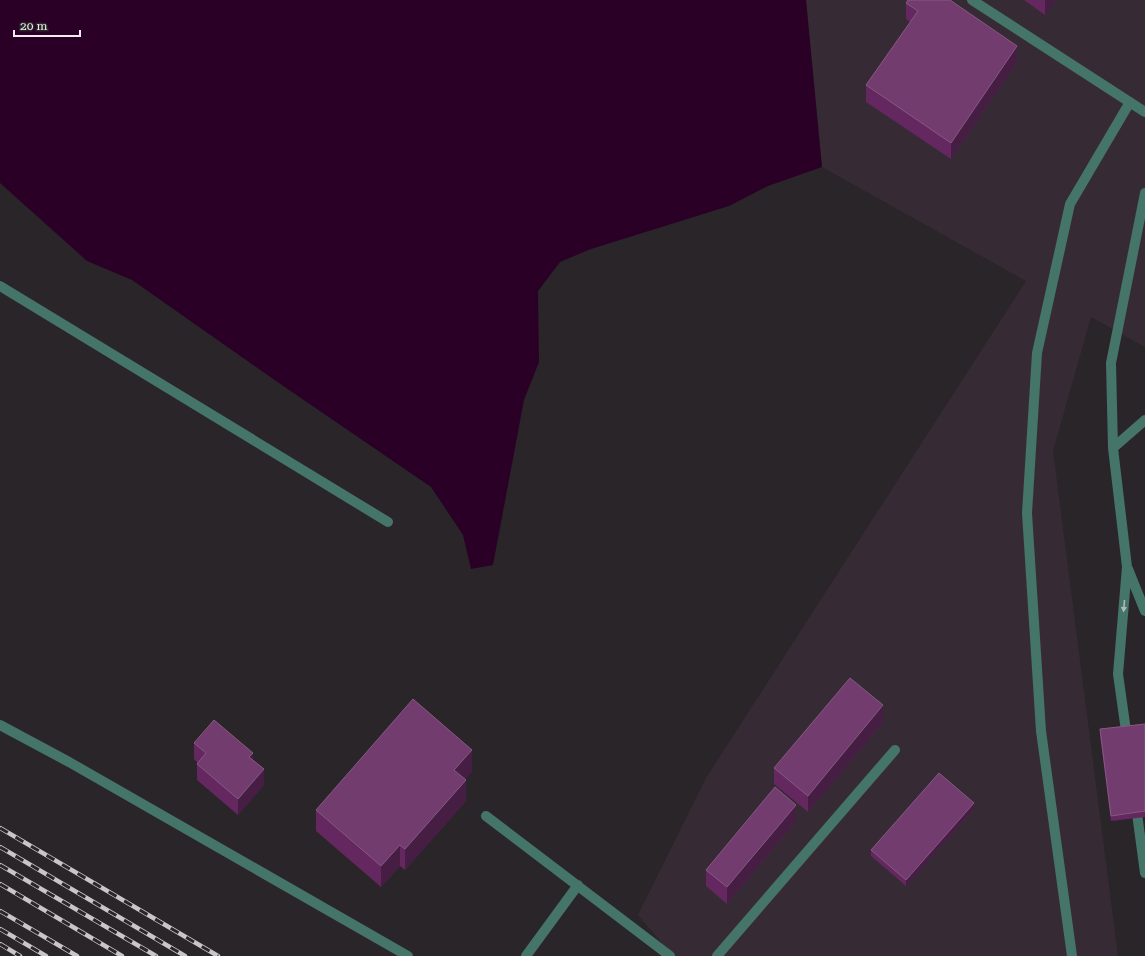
<svg xmlns="http://www.w3.org/2000/svg" width="1145" height="956" font-family="'Roboto Serif',serif">
  <style>
    .built { fill: #362b34 }
    .water { fill: #2a0027 }
    .lines { fill: none; stroke-linecap: round; stroke-linejoin: round }
    .service { stroke: #457469; stroke-width: 10 }
    .rail-casing { stroke: #cac5c9; stroke-width: 4.5 }
    .rail { stroke: #2a2529; stroke-width: 3; stroke-dasharray: 9; stroke-linecap: butt }
    .wall { fill: #64275f }
    .shaded-wall { fill: #461d43 }
    .building { fill: #733c6f; stroke: #875883 }
    .oneway { fill: #acbcba }
  </style>
  <rect width="100%" height="100%" fill="#2a2529"/>
  <path class="built" d="M 806,0 L 1145,0 L 1145,347 L 1091,317 L 1053,451 L 1118,956 L 673,956 L 638,915 L 706,778 L 1026,281 L 822,167 Z"/>
  <path class="water" d="M 0,0 L 806,0 L 822,167 L 768,186 L 729,206 L 591,249 L 560,262 L 538,291 L 539,362 L 524,400 L 493,565 L 471,569 L 463,535 L 431,487 L 276,381 L 132,280 L 87,261 L 0,183 Z"/>
  <g class="lines">
    <path class="service" d="M 972,0 L 1145,112
      M 0,286 L 388,522
      M 1113,448 L 1145,420
      M 1128,569 L 1145,611
      M 0,725 L 69,762 L 408,956
      M 1127,738 L 1118,674 L 1127,567 L 1113,448 L 1111,363 L 1145,193
      M 1136,806 L 1145,873
      M 486,816 L 670,956
      M 526,956 L 578,885
      M 717,956 L 895,750
      M 1072,956 L 1041,731 L 1027,513 L 1037,353 L 1070,204 L 1130,102"/>
    <g class="rail-casing">
      <path id="rail" d="M 0,828 L 218,956
        M 0,847 L 185,956
        M 0,865 L 156,956
        M 0,884 L 122,956
        M 0,911 L 77,956
        M 0,929 L 46,956
        M 0,944 L 20,956"/>
    </g>
    <use href="#rail" class="rail"/>
  </g>
  <path class="wall" d="M 1024,0 L 1056,0 L 1045,15 Z
    M 906,3 L 1017,62 L 951,159 L 866,102 L 866,85 L 910,22 L 906,19 Z
    M 883,722 L 808,812 L 774,784 L 774,768 Z
    M 1145,724 L 1145,817 L 1111,821 L 1100,735 L 1100,729 Z
    M 194,743 L 253,760 L 264,785 L 238,815 L 197,780 L 197,764 L 198,763 L 194,759 Z
    M 472,771 L 465,779 L 466,801 L 405,870 L 400,866 L 381,887 L 316,831 L 316,810 Z
    M 974,809 L 906,886 L 871,856 L 871,850 Z
    M 796,821 L 727,904 L 706,886 L 706,870 Z"/>
  <path class="shaded-wall" d="M 1045,0 L 1056,0 L 1045,15 Z
    M 1017,46 L 1017,62 L 951,159 L 951,143 Z
    M 883,705 L 883,722 L 808,812 L 808,796 Z
    M 472,750 L 472,771 L 454,791 L 454,770 Z
    M 253,753 L 253,769 L 249,757 Z
    M 264,769 L 264,785 L 238,815 L 238,799 Z
    M 466,780 L 466,801 L 405,870 L 405,849 Z
    M 974,803 L 974,809 L 906,886 L 906,880 Z
    M 796,805 L 796,821 L 727,904 L 727,887 Z
    M 400,845 L 400,866 L 381,887 L 381,866 Z"/>
  <path class="building" d="M 908,0 L 950,0 L 1017,46 L 951,143 L 866,85 L 918,11 L 906,3 Z
    M 850,678 L 883,705 L 808,796 L 774,768 Z
    M 413,699 L 472,750 L 454,770 L 466,780 L 405,849 L 400,845 L 381,866 L 316,810 Z
    M 214,720 L 253,753 L 249,757 L 264,769 L 238,799 L 197,764 L 206,753 L 194,743 Z
    M 1145,724 L 1145,811 L 1111,816 L 1100,729 Z
    M 939,773 L 974,803 L 906,880 L 871,850 Z
    M 775,787 L 796,805 L 727,887 L 706,870 Z"/>
  <defs><path id="oneway-solid" d="M-6-.8H1V-3.2L6.5 0L1 3.2V.8H-6Z"/></defs>
  <use class="oneway" href="#oneway-solid" transform="translate(1124 606) rotate(95)"/>
  <path d="M14 30v6h66v-6" fill="none" stroke="#f1ecf0" stroke-width="2"/>
  <text x="20" y="30" font-size="12" fill="#f1ecf0" stroke="#2a2529" stroke-width="3" paint-order="stroke">20 m</text>
</svg>
